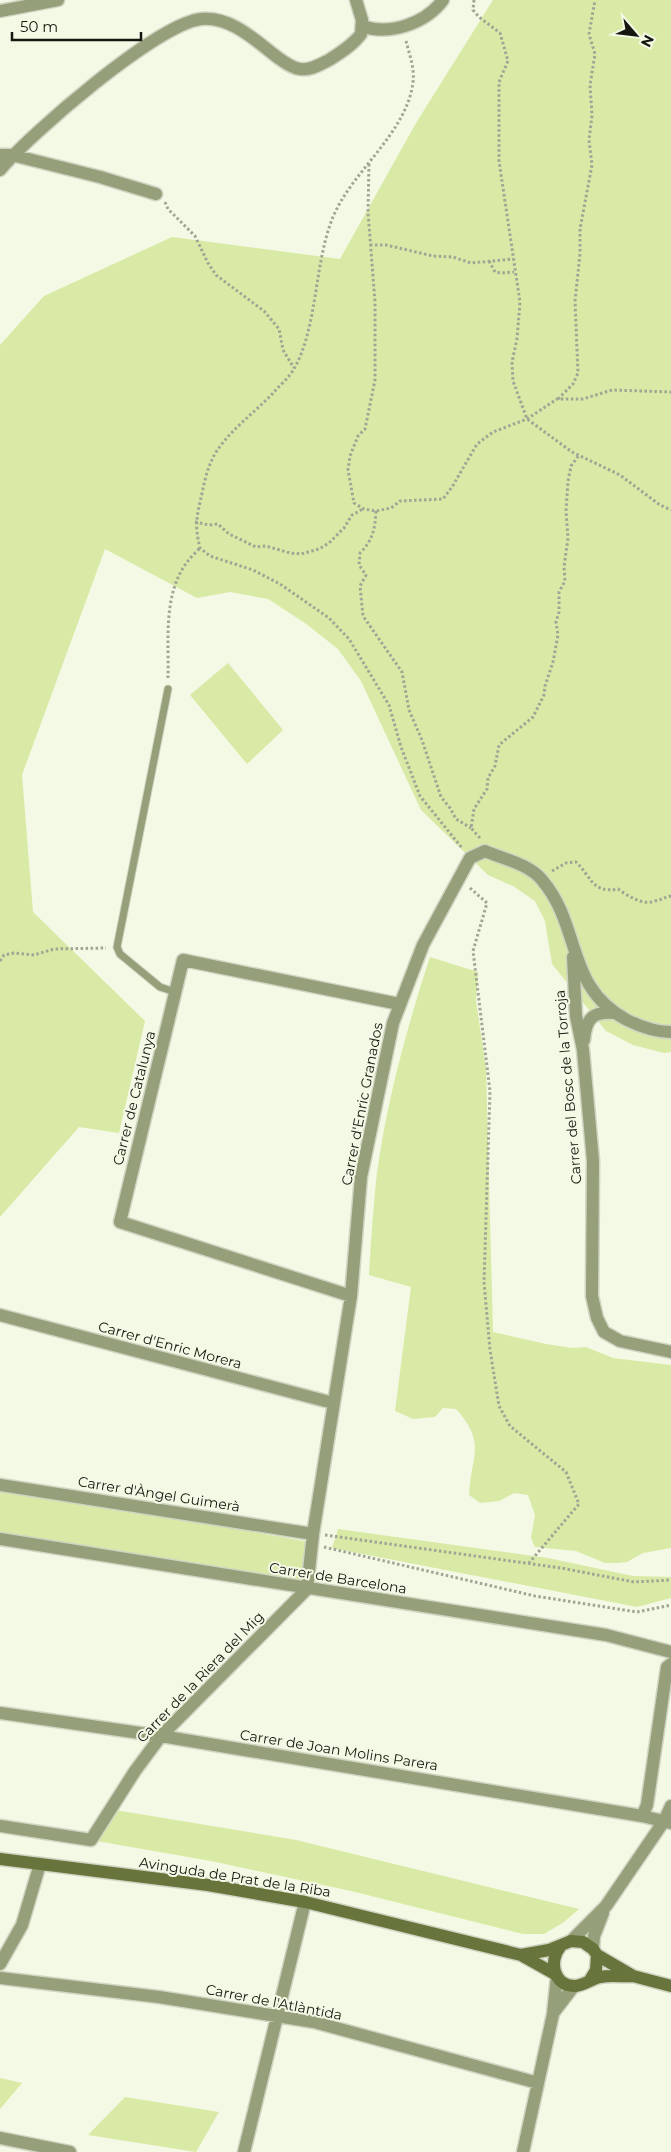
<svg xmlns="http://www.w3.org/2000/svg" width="671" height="2152" font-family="Montserrat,sans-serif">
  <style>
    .green { fill: #d8eaa5 }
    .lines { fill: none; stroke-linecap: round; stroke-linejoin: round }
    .lane-casing { stroke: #cfd5c2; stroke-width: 9 }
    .street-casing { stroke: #cfd5c2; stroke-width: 15 }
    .secondary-casing { stroke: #cfd5c2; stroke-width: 15 }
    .path { stroke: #a0a595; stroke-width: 3; stroke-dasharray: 2.5 2.5; stroke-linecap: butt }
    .lane { stroke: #959f79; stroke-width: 7 }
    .street { stroke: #959f79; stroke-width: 12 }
    .secondary { stroke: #67743b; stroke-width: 12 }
    .labels { text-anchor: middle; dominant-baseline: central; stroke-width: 4; stroke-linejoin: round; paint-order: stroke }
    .street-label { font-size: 14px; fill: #14160f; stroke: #f3f9e4 }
  </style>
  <rect width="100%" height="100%" fill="#f3f9e4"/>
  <path class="green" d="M 493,0 L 671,0 L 671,1052 L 664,1053 L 633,1045 L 606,1031 L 552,964 L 545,921 L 535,901 L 513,886 L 488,875 L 421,810 L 361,681 L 338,649 L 305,623 L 268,599 L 230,592 L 197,598 L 105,549 L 22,775 L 33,912 L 145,1021 L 119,1133 L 79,1127 L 0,1217 L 0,345 L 44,296 L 172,237 L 340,259 L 416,123 Z
    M 228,663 L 283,730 L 247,764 L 190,695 Z
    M 430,957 L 478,972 L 476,1001 L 486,1068 L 493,1332 L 546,1344 L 572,1348 L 586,1347 L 613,1358 L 671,1365 L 671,1548 L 643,1553 L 627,1562 L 617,1563 L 605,1563 L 576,1551 L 535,1547 L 531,1538 L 535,1515 L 528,1495 L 514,1493 L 499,1501 L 480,1503 L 469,1495 C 471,1455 487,1443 456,1409 L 443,1408 L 435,1417 L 413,1419 L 395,1411 L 411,1287 L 369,1275 C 371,1241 373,1207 377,1173 C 387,1100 407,1027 430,957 Z
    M 0,1486 L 309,1542 L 304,1585 L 0,1538 Z
    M 338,1529 L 548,1558 L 633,1576 L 671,1577 L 671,1598 L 637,1607 L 332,1548 Z
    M 109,1809 L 296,1840 L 579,1909 L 564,1922 L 544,1934 L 523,1934 L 351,1891 L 211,1861 L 91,1840 Z
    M 0,2078 L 22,2083 L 0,2109 Z
    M 125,2097 L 219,2112 L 196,2152 L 88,2135 Z"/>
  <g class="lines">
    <g class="lane-casing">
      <path id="lane" d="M 168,689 L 117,947 L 120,954 L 160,987 L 175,992"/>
    </g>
    <g class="street-casing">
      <path id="street" d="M 0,11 L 58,0
        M 362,26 C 390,36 426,23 443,0
        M 0,155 L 12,155 L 100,177 L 156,194
        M 0,170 C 30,134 157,24 201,19 C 231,16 256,41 277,57 C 284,62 292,68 300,69 C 310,71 321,64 329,60 C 340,53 353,45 361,34 L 362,20 L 356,0
        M 573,957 L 576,1016 L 583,1050 L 593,1161 L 592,1296 L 597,1318 L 604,1332 L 620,1341 L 671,1352
        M 584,1040 C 586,1018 593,1011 615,1013
        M 351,1296 L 120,1222 L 183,960 L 399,1004
        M 0,1315 L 333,1403
        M 0,1485 L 313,1534
        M 0,1539 L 606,1635 L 671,1652
        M 307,1589 L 313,1534 L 351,1296 L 361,1177 L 393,1023 L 423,945 L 470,858 L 485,851 C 503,859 529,864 542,880 C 582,927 565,987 627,1020 C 641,1027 656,1032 671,1032
        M 0,1713 L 161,1736 L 642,1816 L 671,1823
        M 642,1816 L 647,1805 L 667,1667 L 671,1664
        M 0,1826 L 91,1840 L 135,1771 L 161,1736 L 307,1589
        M 571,1941 L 606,1906 L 664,1821 L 671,1806
        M 593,1949 L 594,1936 L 603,1913
        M 0,1964 L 22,1925 L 40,1864
        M 0,1978 L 159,1997 L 314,2022 L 538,2083
        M 554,2012 L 574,1986
        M 0,2138 L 70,2152
        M 244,2152 L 305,1902
        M 523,2152 L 553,2014 L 557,1976"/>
    </g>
    <g class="secondary-casing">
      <path id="secondary" d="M 0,1859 L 208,1885 L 305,1902 L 521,1955 L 555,1974
        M 560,1947 C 549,1960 553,1986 574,1986 C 584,1986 592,1978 601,1977 C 611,1975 622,1977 633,1976
        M 521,1955 L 549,1950 L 571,1941 L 583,1942 L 593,1949 L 597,1955 L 596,1970 L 590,1980
        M 597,1955 L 633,1976 L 671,1986"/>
    </g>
    <path class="path" d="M 474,0 L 473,10 L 479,17 L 500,33 L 508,61 L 499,82 L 499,161 L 520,302 L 517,339 L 512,362 L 513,381 L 527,419 L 572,452 L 620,475 L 660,505 L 671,510
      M 406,41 C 409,53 415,69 413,82 C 407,133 352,171 333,217 C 314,263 318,325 295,367 C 290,377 280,385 273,393 C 252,416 219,437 209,467 C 206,475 204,484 202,493 C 197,516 194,524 200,548 L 210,556 L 253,570 L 280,584 L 329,618 L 349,639 L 389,705 L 401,747 L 420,796 L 462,848
      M 369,164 L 368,212 L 375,302 L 375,380 L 365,429 L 358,436 L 350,456 L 348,470 L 354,503 L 364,509 L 376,511 L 391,508 L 400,501 L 443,499 L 452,487 L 477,444 L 493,432 L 527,419 L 557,399 L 583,399 L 612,390 L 671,392
      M 165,202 L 168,209 L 195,236 L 208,263 L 216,275 L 264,311 L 279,329 L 283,350 L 294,368
      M 370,245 L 386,245 L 433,256 L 453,257 L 471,263 L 513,259
      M 489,261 L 495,272 L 501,273 L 514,272
      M 558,399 L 573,384 L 578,373 L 575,301 L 580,254 L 580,229 L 592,165 L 589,140 L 592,115 L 590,85 L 595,54 L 589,34 L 595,0
      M 376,511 C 375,529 373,540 360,553 L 359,565 L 366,575 L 360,586 L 363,616 L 402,672 L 409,710 L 422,740 L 441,797 L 450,808 L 456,819 L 471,828
      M 195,522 L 209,525 L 218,524 L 229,534 L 256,547 L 266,546 L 290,553 L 301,554 L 319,549 L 329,543 L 344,528 L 352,515 L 363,509
      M 168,678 C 169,642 163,597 185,565 C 189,559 195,553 200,548
      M 480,838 L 471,828 L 474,809 L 487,789 L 488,778 L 495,766 L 499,745 L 533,717 L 544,695 L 545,686 L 553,662 L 558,635 L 556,622 L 559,612 L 559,592 L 565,581 L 564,567 L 568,538 L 566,511 L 568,481 L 571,466 L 579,455
      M 552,871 L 566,863 L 576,862 C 591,876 592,894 618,889 C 628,896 643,906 655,901 C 661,900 665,897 671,896
      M 470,888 L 487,903 L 473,951 L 490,1091 L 484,1282 L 490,1350 L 499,1406 L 510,1426 L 566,1472 L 579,1504 L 529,1563
      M 0,961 L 4,955 L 14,953 L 34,955 L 54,949 L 106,948
      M 325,1535 L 561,1568 L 634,1582 L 671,1580
      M 324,1547 L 535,1596 L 637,1612 L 671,1605"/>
    <use href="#lane" class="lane"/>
    <use href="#street" class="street"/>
    <use href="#secondary" class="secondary"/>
  </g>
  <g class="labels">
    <g class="street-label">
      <text transform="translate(568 1087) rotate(-95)">Carrer del Bosc de la Torroja</text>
      <text transform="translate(134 1098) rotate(-76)">Carrer de Catalunya</text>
      <text transform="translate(362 1104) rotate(-79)">Carrer d'Enric Granados</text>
      <text transform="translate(170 1345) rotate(15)">Carrer d'Enric Morera</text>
      <text transform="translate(159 1494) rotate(9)">Carrer d'Àngel Guimerà</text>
      <text transform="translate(338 1578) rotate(9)">Carrer de Barcelona</text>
      <text transform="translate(200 1677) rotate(-46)">Carrer de la Riera del Mig</text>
      <text transform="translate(339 1750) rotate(9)">Carrer de Joan Molins Parera</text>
      <text transform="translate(235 1877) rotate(9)">Avinguda de Prat de la Riba</text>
      <text transform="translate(274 2002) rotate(11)">Carrer de l'Atlàntida</text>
    </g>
  </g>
  <g transform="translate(636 35) rotate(118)" stroke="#f3f9e4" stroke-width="4" paint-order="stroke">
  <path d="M0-4L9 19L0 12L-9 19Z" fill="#14160f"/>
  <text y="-8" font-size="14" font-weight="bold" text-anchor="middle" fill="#14160f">N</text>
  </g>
  <path d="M12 32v8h129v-8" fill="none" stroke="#14160f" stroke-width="2.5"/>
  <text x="20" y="32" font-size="15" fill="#14160f" stroke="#f3f9e4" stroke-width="4" paint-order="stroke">50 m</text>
</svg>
